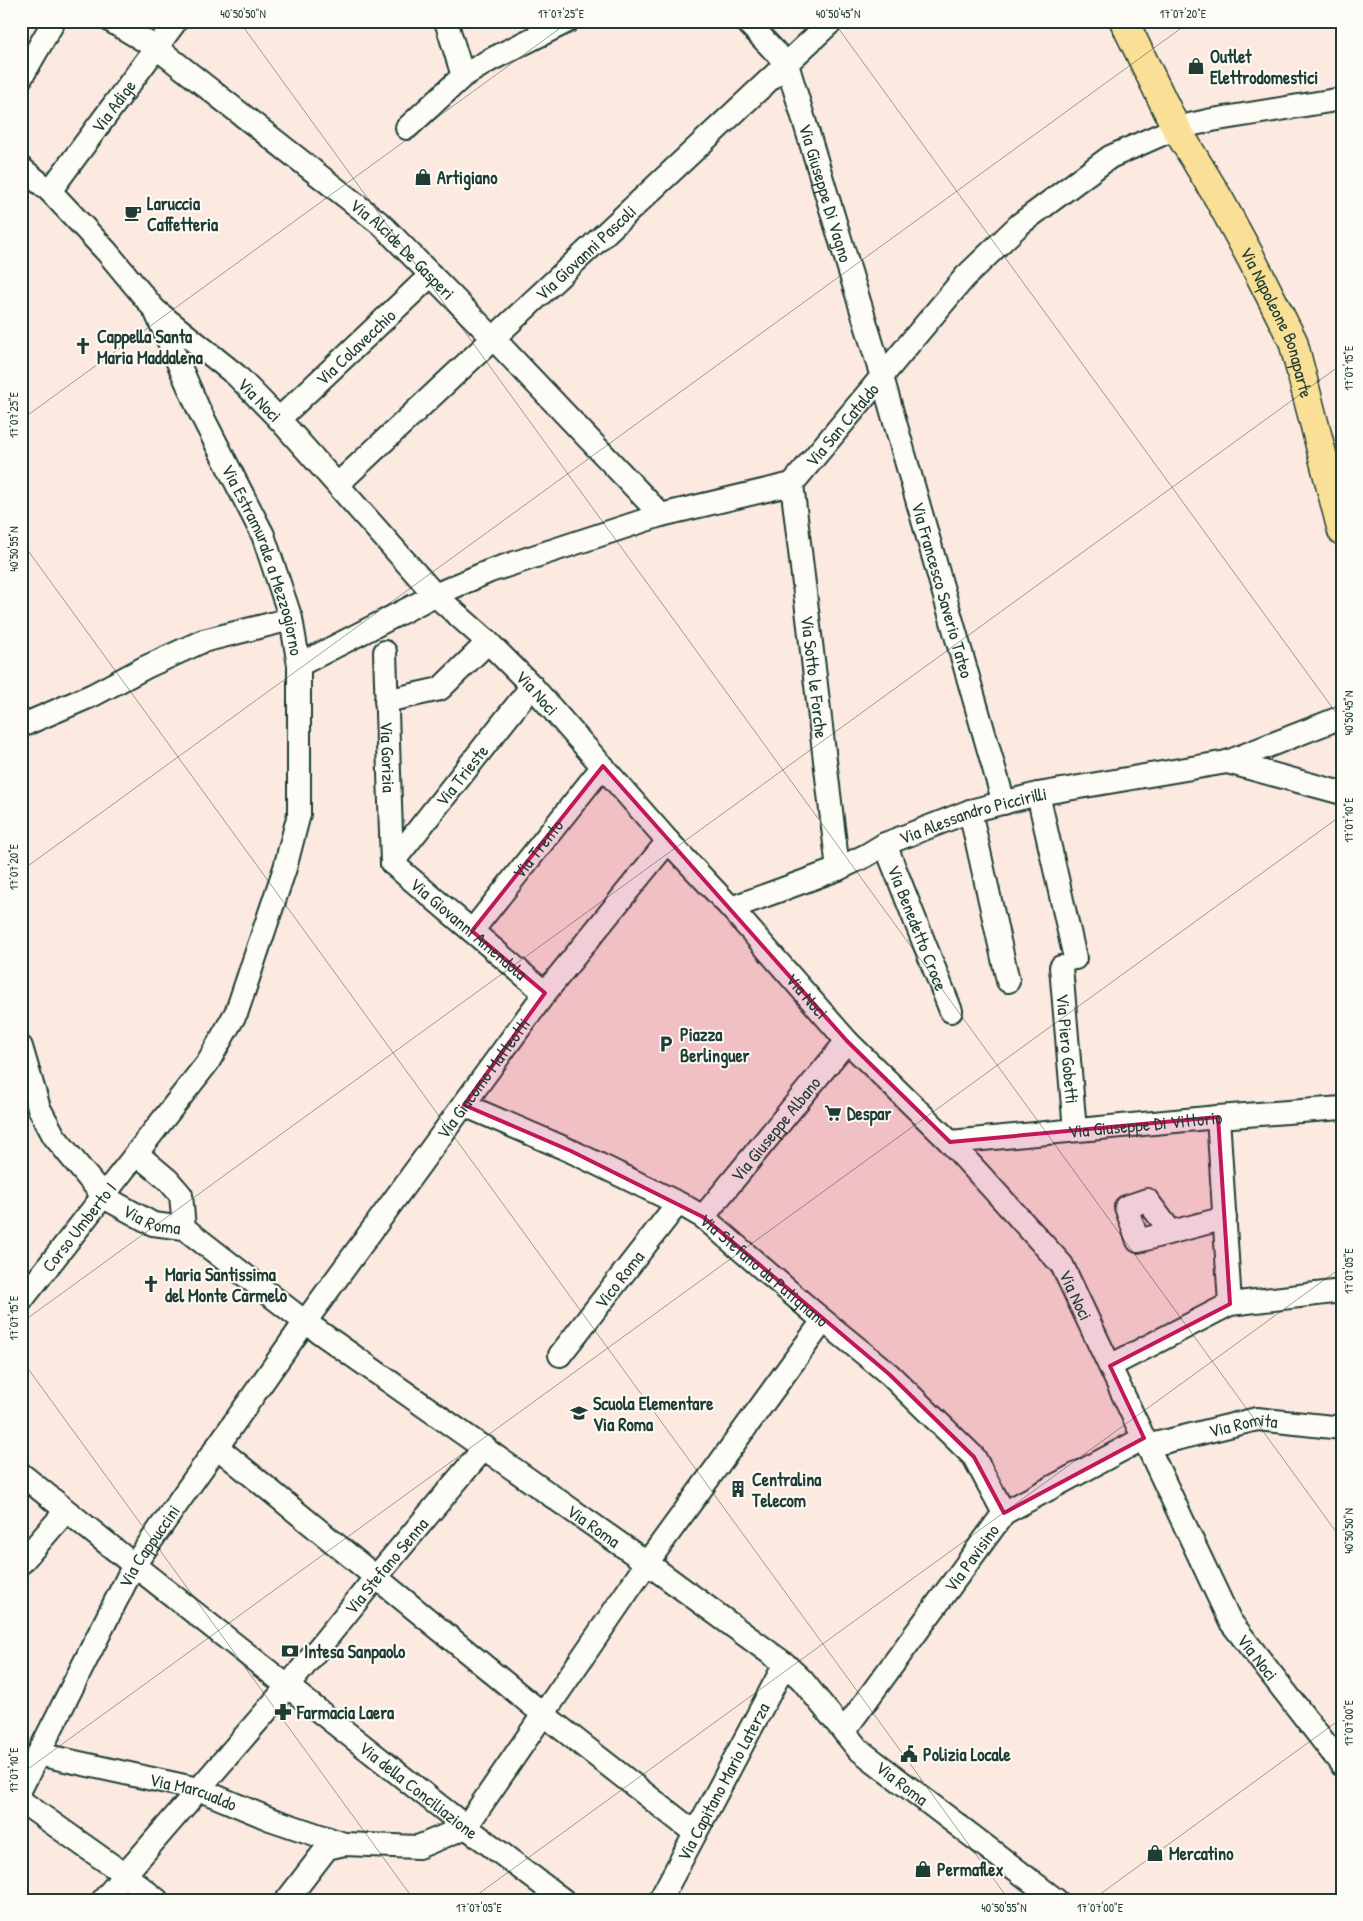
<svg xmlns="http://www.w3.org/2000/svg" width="1363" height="1921" font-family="'Patrick Hand',sans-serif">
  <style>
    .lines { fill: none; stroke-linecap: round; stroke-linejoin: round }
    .minor-casing { stroke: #1f3d34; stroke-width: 26 }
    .major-casing { stroke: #1f3d34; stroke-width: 31 }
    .minor { stroke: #fdfcf7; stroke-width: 22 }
    .major { stroke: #fadf96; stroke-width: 28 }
    .marked { fill: #c2185b; fill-opacity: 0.2; stroke: #c2185b; stroke-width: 4; stroke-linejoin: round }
    .ticks { fill: none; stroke: #1f3d34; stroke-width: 1; stroke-opacity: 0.45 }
    .labels { text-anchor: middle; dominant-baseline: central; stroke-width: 4; stroke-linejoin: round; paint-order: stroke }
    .poi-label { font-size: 18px; font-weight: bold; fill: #1f3d34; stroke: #fdfcf7; text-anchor: start }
    .street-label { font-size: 18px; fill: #1f3d34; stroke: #fdfcf7 }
    .neatline { fill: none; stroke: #1f3d34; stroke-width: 2 }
    .ticks-label { font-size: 12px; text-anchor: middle; fill: #1f3d34 }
  </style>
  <rect width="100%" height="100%" fill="#fceae0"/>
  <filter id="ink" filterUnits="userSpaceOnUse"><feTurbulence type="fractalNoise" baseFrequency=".02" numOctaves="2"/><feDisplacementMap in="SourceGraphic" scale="10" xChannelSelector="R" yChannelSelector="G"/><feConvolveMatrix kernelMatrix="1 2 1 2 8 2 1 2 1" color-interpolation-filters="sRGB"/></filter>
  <g filter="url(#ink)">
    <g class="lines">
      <g class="minor-casing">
        <g id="minor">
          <path id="s1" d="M 111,21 L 157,48 L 382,225 L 494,339 L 661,515"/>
          <path d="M 446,21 L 463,76"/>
          <path id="s2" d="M 746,21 L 787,64 L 882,377 L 1004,803"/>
          <path d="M 21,78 L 54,21"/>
          <path d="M 407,128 L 463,76 L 490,60 L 568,21"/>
          <path id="s3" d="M 21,168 L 50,191 L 107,252 L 155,310 L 199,410 L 263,535 L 291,619 L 299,665 L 299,814 L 285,868 L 237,1011 L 208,1062 L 21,1301"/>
          <path id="s4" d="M 50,191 L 176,21"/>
          <path id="s5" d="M 155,310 L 236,375 L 279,419 L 435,595 L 488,642 L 532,686 L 668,841 L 731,908 L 847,1041 L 950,1142 L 1062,1265 L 1230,1621 L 1342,1765"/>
          <path id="s6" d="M 279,419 L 431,275"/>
          <path id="s7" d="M 338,484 L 832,21"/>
          <path id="s8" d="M 792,484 L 838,869"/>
          <path id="s9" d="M 385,652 L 392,863"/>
          <path id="s10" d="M 299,665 L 435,595 L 490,571 L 661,515 L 792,484 L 965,277 L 1020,224 L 1110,157 L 1176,128 L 1212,120 L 1342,99"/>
          <path d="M 386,701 L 440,689 L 488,642"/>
          <path d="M 1342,717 L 1227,762 L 1342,793"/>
          <path d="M 21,726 L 93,695 L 146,667 L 203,641 L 291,619"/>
          <path d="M 1038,794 L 1075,958"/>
          <path d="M 970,811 L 1008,981"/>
          <path id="s11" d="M 885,844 L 951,1011"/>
          <path id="s12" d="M 392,863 L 532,686"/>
          <path id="s13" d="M 392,863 L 545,993"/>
          <path id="s14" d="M 731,908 L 838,869 L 867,855 L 885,844 L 970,811 L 1038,794 L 1227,762"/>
          <path id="s15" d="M 472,931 L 603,766"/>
          <path id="s16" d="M 1061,967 L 1075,1130"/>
          <path id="s17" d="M 21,1047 L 39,1108 L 54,1136 L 104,1197 L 153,1224 L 184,1228 L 305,1322 L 647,1563 L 785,1664 L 802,1680 L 858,1749 L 1056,1900"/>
          <path id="s18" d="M 464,1105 L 571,1151 L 684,1206 L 703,1217 L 813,1312 L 889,1374 L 974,1457 L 1004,1513"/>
          <path d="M 1218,1117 L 1230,1304"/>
          <path id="s19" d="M 950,1142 L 1218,1117 L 1342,1108"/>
          <path d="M 137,1154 L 168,1180 L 181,1195 L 184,1228"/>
          <path id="s20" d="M 703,1217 L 847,1041"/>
          <path d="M 1171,1232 L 1147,1200 L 1126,1207 L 1138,1241 L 1225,1218"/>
          <path id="s21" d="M 560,1355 L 678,1203"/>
          <path d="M 1110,1366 L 1230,1304 L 1342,1291"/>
          <path id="s22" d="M 1147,1446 L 1257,1419 L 1342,1428"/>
          <path d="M 217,1447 L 543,1714 L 695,1833"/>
          <path id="s23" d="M 21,1474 L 134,1565 L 466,1827 L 563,1900"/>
          <path d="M 21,1563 L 66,1511"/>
          <path id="s24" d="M 844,1731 L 1004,1513 L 1144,1438"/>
          <path id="s25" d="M 38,1754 L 198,1789 L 270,1819 L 344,1844"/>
          <path id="s26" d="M 21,1788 L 134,1565 L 305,1322 L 545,993 L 668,841"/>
          <path d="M 21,1801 L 124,1874 L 157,1900"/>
          <path id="s27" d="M 103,1900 L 288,1686 L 376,1577 L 485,1447"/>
          <path d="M 287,1900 L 327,1848 L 344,1844 L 418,1847 L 466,1827 L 647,1563 L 823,1321"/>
          <path id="s28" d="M 660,1900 L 785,1664"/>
        </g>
      </g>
      <g class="major-casing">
        <g id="major">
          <path id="s29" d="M 1124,21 L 1176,128 L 1219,199 L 1251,258 L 1293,341 L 1342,531"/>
        </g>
      </g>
      <use href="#minor" class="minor"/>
      <use href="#major" class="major"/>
    </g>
  </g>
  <path class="marked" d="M 603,766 L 847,1041 L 950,1142 L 1218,1117 L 1230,1304 L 1110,1366 L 1144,1438 L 1004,1513 L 974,1457 L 889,1374 L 703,1217 L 571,1151 L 464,1105 L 545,993 L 472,931 Z"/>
  <path class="ticks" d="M 239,21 L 1342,1540M 833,21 L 1342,721M 21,420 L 570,21M 21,541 L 1009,1900M 21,871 L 1191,21M 21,1323 L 1342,364M 21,1359 L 414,1900M 21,1774 L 1342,815M 470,1900 L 1342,1267M 1092,1900 L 1342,1718"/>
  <defs>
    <g id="shop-bare" transform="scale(1.35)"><path d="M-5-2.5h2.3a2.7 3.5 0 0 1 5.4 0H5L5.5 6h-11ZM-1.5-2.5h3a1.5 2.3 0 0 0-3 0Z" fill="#1f3d34" stroke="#fdfcf7" stroke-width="2.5" paint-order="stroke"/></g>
    <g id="cafe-bare" transform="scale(1.35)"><path d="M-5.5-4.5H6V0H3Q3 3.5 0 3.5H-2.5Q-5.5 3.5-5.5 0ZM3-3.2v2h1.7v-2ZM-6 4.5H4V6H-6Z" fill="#1f3d34" stroke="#fdfcf7" stroke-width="2.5" paint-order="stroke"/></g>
    <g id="church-bare" transform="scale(1.35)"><path d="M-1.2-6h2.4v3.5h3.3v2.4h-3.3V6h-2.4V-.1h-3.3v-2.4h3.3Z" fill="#1f3d34" stroke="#fdfcf7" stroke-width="2.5" paint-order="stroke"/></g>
    <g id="parking-bare" transform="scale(1.35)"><path d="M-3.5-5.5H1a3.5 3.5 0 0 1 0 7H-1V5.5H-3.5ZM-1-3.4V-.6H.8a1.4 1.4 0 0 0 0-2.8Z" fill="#1f3d34" stroke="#fdfcf7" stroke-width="2.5" paint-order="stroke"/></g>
    <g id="supermarket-bare" transform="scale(1.35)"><path d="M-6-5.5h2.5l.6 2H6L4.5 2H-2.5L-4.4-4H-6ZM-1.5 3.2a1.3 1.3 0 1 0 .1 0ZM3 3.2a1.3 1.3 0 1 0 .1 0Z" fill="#1f3d34" stroke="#fdfcf7" stroke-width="2.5" paint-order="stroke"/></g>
    <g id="school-bare" transform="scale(1.35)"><path d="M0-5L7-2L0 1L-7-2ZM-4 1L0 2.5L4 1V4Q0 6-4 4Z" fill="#1f3d34" stroke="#fdfcf7" stroke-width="2.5" paint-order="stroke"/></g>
    <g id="building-bare" transform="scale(1.35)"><path d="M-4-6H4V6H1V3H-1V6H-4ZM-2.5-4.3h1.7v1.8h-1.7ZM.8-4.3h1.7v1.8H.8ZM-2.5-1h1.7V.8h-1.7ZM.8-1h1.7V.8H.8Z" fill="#1f3d34" stroke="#fdfcf7" stroke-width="2.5" paint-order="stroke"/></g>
    <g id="bank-bare" transform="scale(1.35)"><path d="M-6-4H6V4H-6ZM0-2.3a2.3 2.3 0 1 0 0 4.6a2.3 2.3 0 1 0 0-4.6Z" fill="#1f3d34" stroke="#fdfcf7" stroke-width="2.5" paint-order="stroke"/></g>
    <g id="pharmacy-bare" transform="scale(1.35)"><path d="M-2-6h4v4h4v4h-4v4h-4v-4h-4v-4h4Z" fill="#1f3d34" stroke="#fdfcf7" stroke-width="2.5" paint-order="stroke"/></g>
    <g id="civic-bare" transform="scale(1.35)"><path d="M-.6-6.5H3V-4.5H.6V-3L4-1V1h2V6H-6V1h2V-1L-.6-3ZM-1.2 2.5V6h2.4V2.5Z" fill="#1f3d34" stroke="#fdfcf7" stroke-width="2.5" paint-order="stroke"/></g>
  </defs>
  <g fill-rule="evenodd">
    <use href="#shop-bare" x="1196" y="66"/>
    <use href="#shop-bare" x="423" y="177"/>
    <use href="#cafe-bare" x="133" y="213"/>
    <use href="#church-bare" x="83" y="346"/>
    <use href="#parking-bare" x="666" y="1044"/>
    <use href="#supermarket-bare" x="833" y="1113"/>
    <use href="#church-bare" x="151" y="1284"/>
    <use href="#school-bare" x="579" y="1413"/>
    <use href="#building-bare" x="738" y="1489"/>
    <use href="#bank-bare" x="290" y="1651"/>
    <use href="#pharmacy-bare" x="283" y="1712"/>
    <use href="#civic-bare" x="909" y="1754"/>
    <use href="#shop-bare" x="1155" y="1853"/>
    <use href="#shop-bare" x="923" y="1869"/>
  </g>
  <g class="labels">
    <g class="poi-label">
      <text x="1210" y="56">Outlet<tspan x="1210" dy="21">Elettrodomestici</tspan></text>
      <text x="437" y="177">Artigiano</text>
      <text x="147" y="203">Laruccia<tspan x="147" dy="21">Caffetteria</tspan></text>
      <text x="97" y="336">Cappella Santa<tspan x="97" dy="21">Maria Maddalena</tspan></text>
      <text x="680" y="1034">Piazza<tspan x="680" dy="21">Berlinguer</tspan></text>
      <text x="847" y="1113">Despar</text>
      <text x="165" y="1274">Maria Santissima<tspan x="165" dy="21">del Monte Carmelo</tspan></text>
      <text x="593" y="1403">Scuola Elementare<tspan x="593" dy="21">Via Roma</tspan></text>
      <text x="752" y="1479">Centralina<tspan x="752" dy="21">Telecom</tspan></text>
      <text x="304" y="1651">Intesa Sanpaolo</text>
      <text x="297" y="1712">Farmacia Laera</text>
      <text x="923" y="1754">Polizia Locale</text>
      <text x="1169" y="1853">Mercatino</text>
      <text x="937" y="1869">Permaflex</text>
    </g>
    <g class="street-label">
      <text stroke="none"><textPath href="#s4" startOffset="106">Via Adige</textPath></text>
      <text stroke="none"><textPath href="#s2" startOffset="194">Via Giuseppe Di Vagno</textPath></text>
      <text stroke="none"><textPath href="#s1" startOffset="371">Via Alcide De Gasperi</textPath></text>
      <text stroke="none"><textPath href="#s7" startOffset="339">Via Giovanni Pascoli</textPath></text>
      <text stroke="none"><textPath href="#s29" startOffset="339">Via Napoleone Bonaparte</textPath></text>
      <text stroke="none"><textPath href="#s6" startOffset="105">Via Colavecchio</textPath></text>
      <text stroke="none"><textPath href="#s5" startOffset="138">Via Noci</textPath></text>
      <text stroke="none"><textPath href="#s10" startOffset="605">Via San Cataldo</textPath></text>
      <text stroke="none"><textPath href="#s3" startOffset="469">Via Estramurale a Mezzogiorno</textPath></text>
      <text stroke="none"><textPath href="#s2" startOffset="608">Via Francesco Saverio Tateo</textPath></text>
      <text stroke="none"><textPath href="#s8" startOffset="194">Via Sotto le Forche</textPath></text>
      <text stroke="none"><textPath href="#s5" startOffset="542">Via Noci</textPath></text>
      <text stroke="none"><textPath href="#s9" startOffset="105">Via Gorizia</textPath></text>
      <text stroke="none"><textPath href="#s12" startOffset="112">Via Trieste</textPath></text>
      <text stroke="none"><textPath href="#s14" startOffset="260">Via Alessandro Piccirilli</textPath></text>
      <text stroke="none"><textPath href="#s15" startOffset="105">Via Trento</textPath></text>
      <text stroke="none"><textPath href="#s13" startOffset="101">Via Giovanni Amendola</textPath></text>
      <text stroke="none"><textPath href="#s11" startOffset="90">Via Benedetto Croce</textPath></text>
      <text stroke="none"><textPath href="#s5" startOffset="948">Via Noci</textPath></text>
      <text stroke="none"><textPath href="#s16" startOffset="82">Via Piero Gobetti</textPath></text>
      <text stroke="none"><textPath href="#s26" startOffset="849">Via Giacomo Matteotti</textPath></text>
      <text stroke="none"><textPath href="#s19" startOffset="196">Via Giuseppe Di Vittorio</textPath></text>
      <text stroke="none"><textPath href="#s20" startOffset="114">Via Giuseppe Albano</textPath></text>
      <text stroke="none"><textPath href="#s17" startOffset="228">Via Roma</textPath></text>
      <text transform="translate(79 1227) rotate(-52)">Corso Umberto I</text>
      <text stroke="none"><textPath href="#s18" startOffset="345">Via Stefano da Putignano</textPath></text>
      <text stroke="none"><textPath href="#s21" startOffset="96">Vico Roma</textPath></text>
      <text stroke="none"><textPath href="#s5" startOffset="1352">Via Noci</textPath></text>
      <text stroke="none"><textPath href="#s22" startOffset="99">Via Romita</textPath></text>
      <text stroke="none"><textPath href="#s17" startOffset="768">Via Roma</textPath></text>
      <text stroke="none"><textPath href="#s26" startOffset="274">Via Cappuccini</textPath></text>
      <text stroke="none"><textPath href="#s24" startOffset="215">Via Pavisino</textPath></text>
      <text stroke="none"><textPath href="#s27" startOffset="438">Via Stefano Senna</textPath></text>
      <text stroke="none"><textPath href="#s5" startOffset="1758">Via Noci</textPath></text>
      <text stroke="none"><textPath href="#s28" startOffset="134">Via Capitano Mario Laterza</textPath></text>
      <text stroke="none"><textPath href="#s17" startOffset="1172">Via Roma</textPath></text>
      <text stroke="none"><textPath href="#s23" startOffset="508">Via della Conciliazione</textPath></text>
      <text stroke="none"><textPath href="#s25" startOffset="160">Via Marcualdo</textPath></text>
    </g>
  </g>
  <rect width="1363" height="1921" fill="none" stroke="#fdfcf7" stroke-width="55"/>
  <rect x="28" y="28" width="1308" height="1866" class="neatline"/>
  <g class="ticks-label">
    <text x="243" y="18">40°50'50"N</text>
    <text x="561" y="18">17°07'25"E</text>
    <text x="838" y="18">40°50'45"N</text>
    <text x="1183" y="18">17°07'20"E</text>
    <text transform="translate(1349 368) rotate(-90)" y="4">17°07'15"E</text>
    <text transform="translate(14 415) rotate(-90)" y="4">17°07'25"E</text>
    <text transform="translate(14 549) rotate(-90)" y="4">40°50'55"N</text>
    <text transform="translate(1349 713) rotate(-90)" y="4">40°50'45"N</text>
    <text transform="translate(1349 820) rotate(-90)" y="4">17°07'10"E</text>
    <text transform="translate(14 867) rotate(-90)" y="4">17°07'20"E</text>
    <text transform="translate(1349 1271) rotate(-90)" y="4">17°07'05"E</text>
    <text transform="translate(14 1318) rotate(-90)" y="4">17°07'15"E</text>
    <text transform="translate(1349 1531) rotate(-90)" y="4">40°50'50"N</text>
    <text transform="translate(1349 1723) rotate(-90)" y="4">17°07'00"E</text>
    <text transform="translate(14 1770) rotate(-90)" y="4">17°07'10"E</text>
    <text x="479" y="1912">17°07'05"E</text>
    <text x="1004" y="1912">40°50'55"N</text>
    <text x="1100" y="1912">17°07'00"E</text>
  </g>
</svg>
